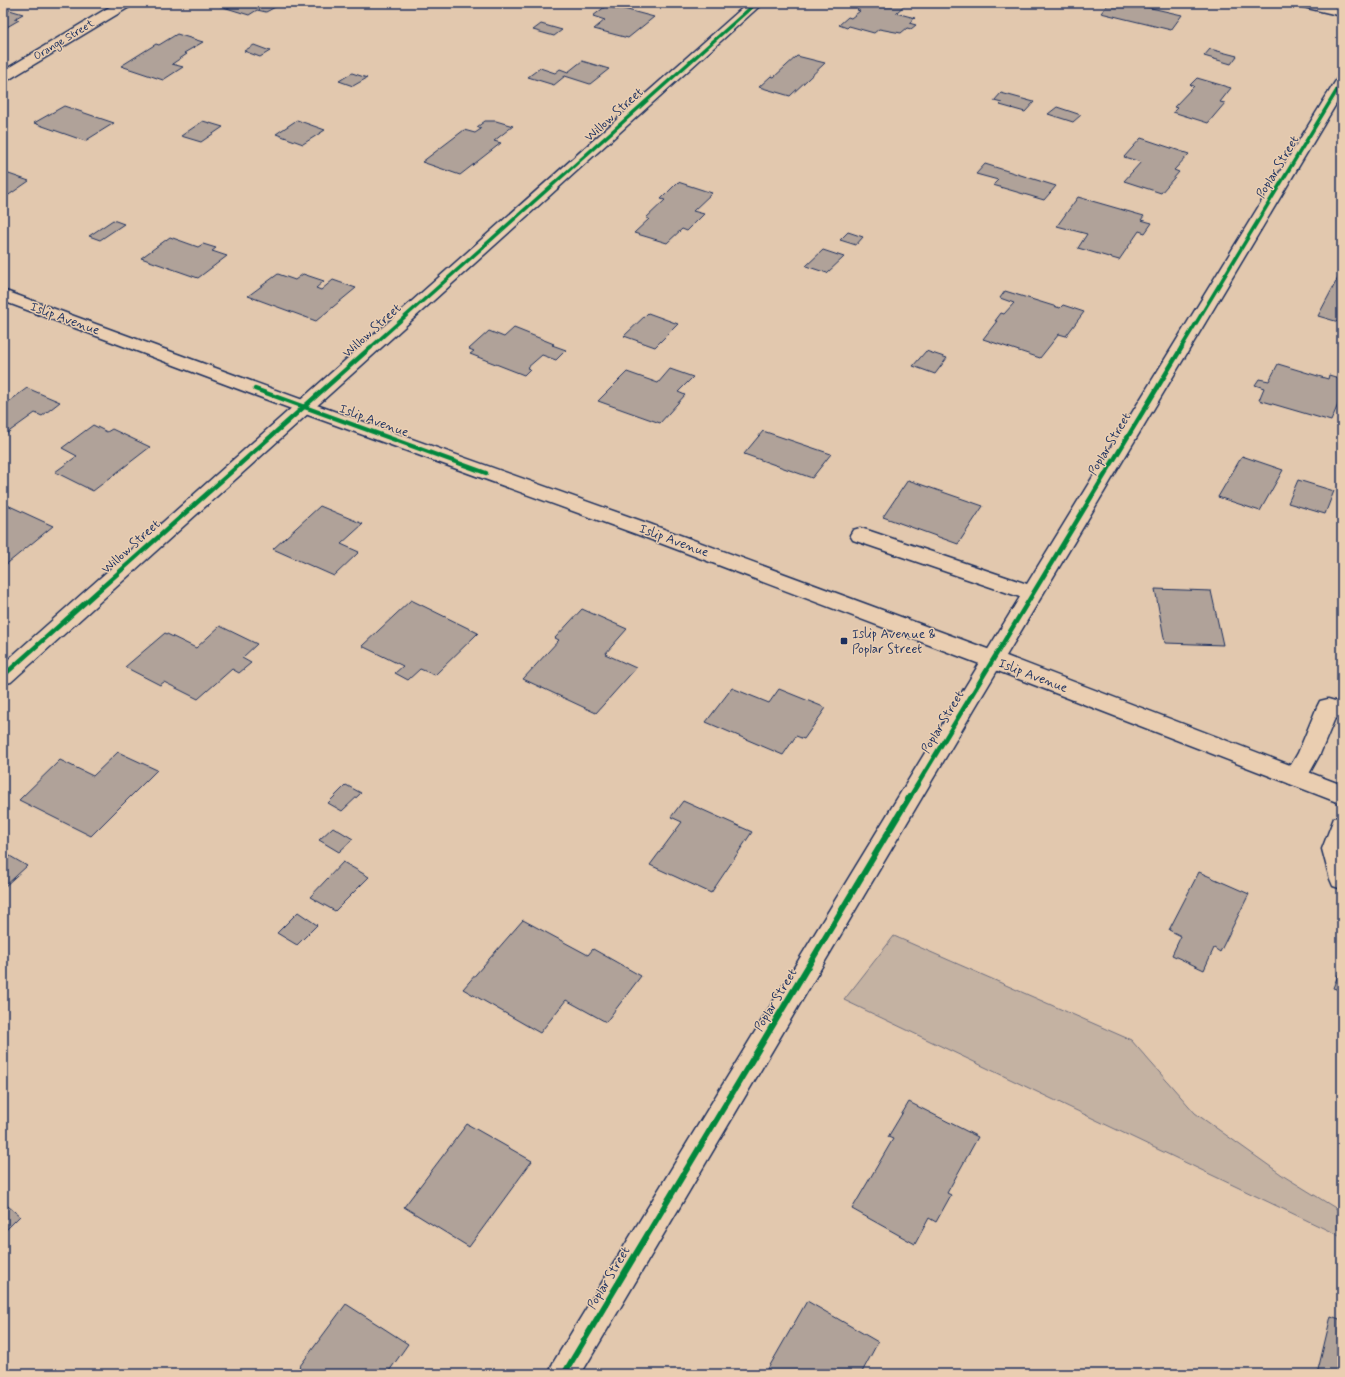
<svg xmlns="http://www.w3.org/2000/svg" width="1345" height="1377" font-family="Mynerve,sans-serif">
  <style>
    .green { fill: #c4b2a2; stroke: #707080 }
    .building { fill: #b0a299; stroke: #1b2f5e }
    .lines { fill: none; stroke-linecap: round; stroke-linejoin: round }
    .minor-casing { stroke: #1b2f5e; stroke-width: 3 }
    .major-casing { stroke: #1b2f5e; stroke-width: 3 }
    .minor { fill: #eaceb1; fill-rule: evenodd }
    .major { fill: #eaceb1; fill-rule: evenodd }
    .cycleway-far2-casing { stroke: #eaceb1; stroke-width: 5.5 }
    .cycleway-far1-casing { stroke: #eaceb1; stroke-width: 7 }
    .cycleway-casing { stroke: #eaceb1; stroke-width: 8 }
    .cycleway-far2 { stroke: #00873e; stroke-width: 3.5 }
    .cycleway-far1 { stroke: #00873e; stroke-width: 4.5 }
    .cycleway { stroke: #00873e; stroke-width: 6 }
    .poi-dot { fill: #1b2f5e; stroke: #eaceb1; stroke-width: 1.5 }
    .labels { text-anchor: middle; dominant-baseline: central; stroke-width: 3; stroke-linejoin: round; paint-order: stroke }
    .far-street-label { font-size: 11px; fill: #1b2f5e; stroke: #eaceb1 }
    .street-label { font-size: 13px; fill: #1b2f5e; stroke: #eaceb1 }
    .poi-label { font-size: 13px; fill: #1b2f5e; stroke: #eaceb1; text-anchor: start }
  </style>
  <rect width="100%" height="100%" fill="#e2c8ae"/>
  <filter id="ink" filterUnits="userSpaceOnUse"><feTurbulence type="fractalNoise" baseFrequency=".025" numOctaves="2"/><feDisplacementMap in="SourceGraphic" scale="8" xChannelSelector="R" yChannelSelector="G"/><feConvolveMatrix kernelMatrix="1 2 1 2 8 2 1 2 1" color-interpolation-filters="sRGB"/></filter>
  <g filter="url(#ink)">
    <path class="green" d="M 894,936 L 1131,1040 L 1195,1113 L 1285,1177 L 1342,1212 L 1342,1237 L 844,1000 Z"/>
    <path class="building" d="M 225,3 L 273,3 L 279,5 L 266,12 L 257,10 L 249,15 L 220,6 Z
      M 865,3 L 907,3 L 896,13 L 915,18 L 909,23 L 916,25 L 911,29 L 907,28 L 901,33 L 879,29 L 874,33 L 849,26 L 847,28 L 839,25 L 848,17 L 851,18 L 860,11 L 857,10 Z
      M 1109,3 L 1129,3 L 1182,15 L 1171,30 L 1101,13 Z
      M 606,6 L 618,9 L 620,8 L 654,17 L 628,38 L 594,29 L 605,20 L 593,16 Z
      M 3,8 L 23,14 L 14,19 L 19,20 L 7,27 L 3,26 Z
      M 541,24 L 562,30 L 554,36 L 533,30 Z
      M 177,34 L 203,42 L 184,53 L 187,54 L 172,64 L 183,67 L 163,80 L 121,66 L 156,44 L 159,45 Z
      M 254,45 L 270,51 L 260,57 L 244,51 Z
      M 1210,49 L 1237,56 L 1231,64 L 1204,56 Z
      M 797,56 L 825,63 L 790,96 L 759,87 L 771,76 L 774,77 Z
      M 582,61 L 609,69 L 590,84 L 565,76 L 554,85 L 528,77 L 540,68 L 555,73 L 560,69 L 568,72 Z
      M 352,73 L 367,78 L 353,86 L 339,81 Z
      M 1197,78 L 1231,88 L 1220,102 L 1225,103 L 1208,123 L 1173,112 L 1177,108 L 1174,107 L 1194,86 L 1190,85 Z
      M 1001,93 L 1034,102 L 1025,112 L 1000,105 L 1002,103 L 994,101 Z
      M 64,106 L 114,123 L 85,141 L 34,123 Z
      M 1057,107 L 1081,115 L 1073,122 L 1048,114 Z
      M 297,120 L 325,130 L 303,144 L 276,134 Z
      M 203,121 L 223,127 L 201,142 L 181,136 Z
      M 485,121 L 496,121 L 513,126 L 494,141 L 501,143 L 460,175 L 422,162 L 464,130 L 475,133 L 481,129 L 477,127 Z
      M 1141,138 L 1189,154 L 1174,170 L 1179,172 L 1161,193 L 1124,181 L 1141,162 L 1124,157 Z
      M 985,164 L 1056,186 L 1044,200 L 993,185 L 998,180 L 976,174 Z
      M 3,172 L 29,181 L 3,199 Z
      M 678,182 L 712,193 L 693,211 L 704,214 L 687,231 L 682,229 L 667,243 L 634,233 L 649,219 L 646,218 L 665,200 L 661,199 Z
      M 1078,197 L 1144,216 L 1141,220 L 1152,223 L 1145,233 L 1139,231 L 1119,260 L 1078,248 L 1087,234 L 1057,226 Z
      M 113,220 L 124,224 L 100,240 L 89,236 Z
      M 848,232 L 863,237 L 856,245 L 840,240 Z
      M 170,237 L 198,247 L 203,244 L 216,248 L 212,251 L 227,256 L 198,278 L 141,258 Z
      M 823,250 L 844,257 L 827,273 L 806,266 Z
      M 278,274 L 295,280 L 303,274 L 324,281 L 316,288 L 321,290 L 333,280 L 356,288 L 316,321 L 248,296 Z
      M 1339,276 L 1342,277 L 1342,323 L 1318,316 Z
      M 1005,291 L 1060,308 L 1063,305 L 1084,312 L 1066,336 L 1059,334 L 1040,358 L 983,339 L 997,321 L 995,321 L 1001,313 L 1004,314 L 1014,303 L 1000,298 Z
      M 648,313 L 678,324 L 655,347 L 624,336 Z
      M 514,328 L 554,344 L 552,345 L 566,350 L 556,360 L 542,355 L 527,368 L 530,369 L 524,375 L 470,354 L 474,351 L 469,349 L 489,331 L 504,337 Z
      M 926,351 L 947,358 L 935,374 L 913,366 Z
      M 1278,364 L 1328,379 L 1329,375 L 1342,379 L 1342,395 L 1331,421 L 1259,400 L 1264,388 L 1255,385 L 1259,379 L 1269,381 Z
      M 670,369 L 693,377 L 678,392 L 685,395 L 660,423 L 598,401 L 627,372 L 658,383 Z
      M 27,388 L 60,402 L 42,416 L 35,413 L 3,436 L 3,406 Z
      M 93,425 L 107,432 L 112,429 L 150,447 L 93,491 L 55,472 L 77,456 L 62,448 Z
      M 763,431 L 831,454 L 812,478 L 744,454 Z
      M 1242,456 L 1283,470 L 1260,511 L 1218,497 Z
      M 908,480 L 983,506 L 958,544 L 883,517 Z
      M 1298,480 L 1334,491 L 1325,514 L 1288,503 Z
      M 3,503 L 53,526 L 3,567 Z
      M 320,506 L 363,524 L 341,544 L 359,552 L 334,576 L 273,549 Z
      M 1155,589 L 1211,591 L 1223,645 L 1165,643 Z
      M 411,600 L 478,633 L 435,675 L 420,669 L 408,680 L 395,673 L 403,666 L 362,646 Z
      M 582,609 L 627,629 L 605,654 L 636,668 L 596,713 L 523,679 L 559,640 L 555,638 Z
      M 220,626 L 257,644 L 242,658 L 251,663 L 239,673 L 232,669 L 198,699 L 164,682 L 160,685 L 125,667 L 165,633 L 196,648 Z
      M 732,688 L 769,703 L 779,689 L 826,708 L 804,739 L 796,736 L 783,755 L 706,722 Z
      M 118,752 L 157,770 L 91,836 L 19,800 L 60,760 L 93,776 Z
      M 346,785 L 361,793 L 342,811 L 328,803 Z
      M 683,801 L 752,832 L 711,893 L 650,865 L 682,822 L 671,817 Z
      M 333,827 L 353,839 L 339,852 L 319,840 Z
      M 3,852 L 27,866 L 3,888 Z
      M 343,862 L 369,877 L 335,911 L 310,897 Z
      M 1199,872 L 1249,894 L 1220,952 L 1214,948 L 1204,970 L 1172,955 L 1181,936 L 1169,930 Z
      M 298,912 L 317,925 L 297,945 L 277,933 Z
      M 523,920 L 588,955 L 593,949 L 641,976 L 606,1022 L 566,1000 L 540,1033 L 463,989 Z
      M 1342,965 L 1342,991 L 1333,988 Z
      M 909,1102 L 978,1137 L 947,1193 L 951,1195 L 936,1222 L 929,1218 L 915,1244 L 852,1209 L 893,1139 L 888,1137 Z
      M 467,1124 L 532,1161 L 469,1247 L 404,1207 Z
      M 3,1202 L 20,1216 L 3,1233 Z
      M 807,1301 L 878,1342 L 861,1374 L 765,1374 Z
      M 346,1304 L 408,1344 L 387,1374 L 294,1374 Z
      M 1331,1316 L 1342,1320 L 1342,1374 L 1317,1374 Z"/>
    <g class="lines">
      <g class="minor-casing">
        <path id="minor" d="M 116,3 L 133,3 L 131,6 L 8,80 L 3,81 L 3,71 Z
          M 748,3 L 763,3 L 11,682 L 3,684 L 3,664 Z
          M 1297,3 L 1322,3 L 1342,8 L 1342,16 L 1299,6 Z
          M 1342,78 L 1342,94 L 976,706 L 581,1374 L 549,1374 L 553,1363 L 1020,597 L 853,540 L 850,535 L 853,530 L 860,528 L 867,530 L 1027,584 L 1335,82 L 1337,79 Z
          M 1328,699 L 1342,703 L 1342,720 L 1335,718 L 1320,754 L 1304,783 L 1296,786 L 1288,783 L 1284,777 L 1298,753 L 1317,707 L 1320,701 Z
          M 1342,816 L 1342,889 L 1333,886 L 1330,879 L 1322,849 L 1334,818 Z"/>
      </g>
      <g class="major-casing">
        <path id="major" d="M 3,290 L 311,403 L 650,524 L 1001,654 L 1342,785 L 1342,804 L 985,666 L 636,534 L 297,411 L 3,301 Z"/>
      </g>
      <use href="#minor" class="minor"/>
      <use href="#major" class="major"/>
      <g class="cycleway-far2-casing">
        <path id="cycleway-far2" d="M 370,348 L 756,3
          M 1181,348 L 1342,82"/>
      </g>
      <g class="cycleway-far1-casing">
        <path id="cycleway-far1" d="M 255,389 L 486,473
          M 3,676 L 371,347
          M 910,797 L 1182,347"/>
      </g>
      <g class="cycleway-casing">
        <path id="cycleway" d="M 564,1374 L 910,796"/>
      </g>
      <use href="#cycleway-far2" class="cycleway-far2"/>
      <use href="#cycleway-far1" class="cycleway-far1"/>
      <use href="#cycleway" class="cycleway"/>
    </g>
  </g>
  <rect class="poi-dot" x="840" y="637" width="8" height="8" rx="2"/>
  <g class="labels">
    <g class="far-street-label">
      <text transform="translate(64 40) rotate(-31)">Orange Street</text>
    </g>
    <g class="street-label">
      <text transform="translate(614 115) rotate(-42)">Willow Street</text>
      <text transform="translate(1278 167) rotate(-59)">Poplar Street</text>
      <text transform="translate(65 319) rotate(20)">Islip Avenue</text>
      <text transform="translate(372 331) rotate(-42)">Willow Street</text>
      <text transform="translate(374 421) rotate(20)">Islip Avenue</text>
      <text transform="translate(1110 444) rotate(-59)">Poplar Street</text>
      <text transform="translate(674 541) rotate(20)">Islip Avenue</text>
      <text transform="translate(131 547) rotate(-42)">Willow Street</text>
      <text transform="translate(1033 676) rotate(21)">Islip Avenue</text>
      <text transform="translate(943 722) rotate(-59)">Poplar Street</text>
      <text transform="translate(776 1000) rotate(-59)">Poplar Street</text>
      <text transform="translate(609 1278) rotate(-59)">Poplar Street</text>
    </g>
    <g class="poi-label">
      <text x="852" y="634">Islip Avenue &amp;<tspan x="852" dy="15">Poplar Street</tspan></text>
    </g>
  </g>
  <rect width="1345" height="1377" fill="none" stroke="#eaceb1" stroke-width="16"/>
  <rect x="8" y="8" width="1329" height="1361" fill="none" stroke="#1b2f5e" stroke-width="1.5" filter="url(#ink)"/>
</svg>
